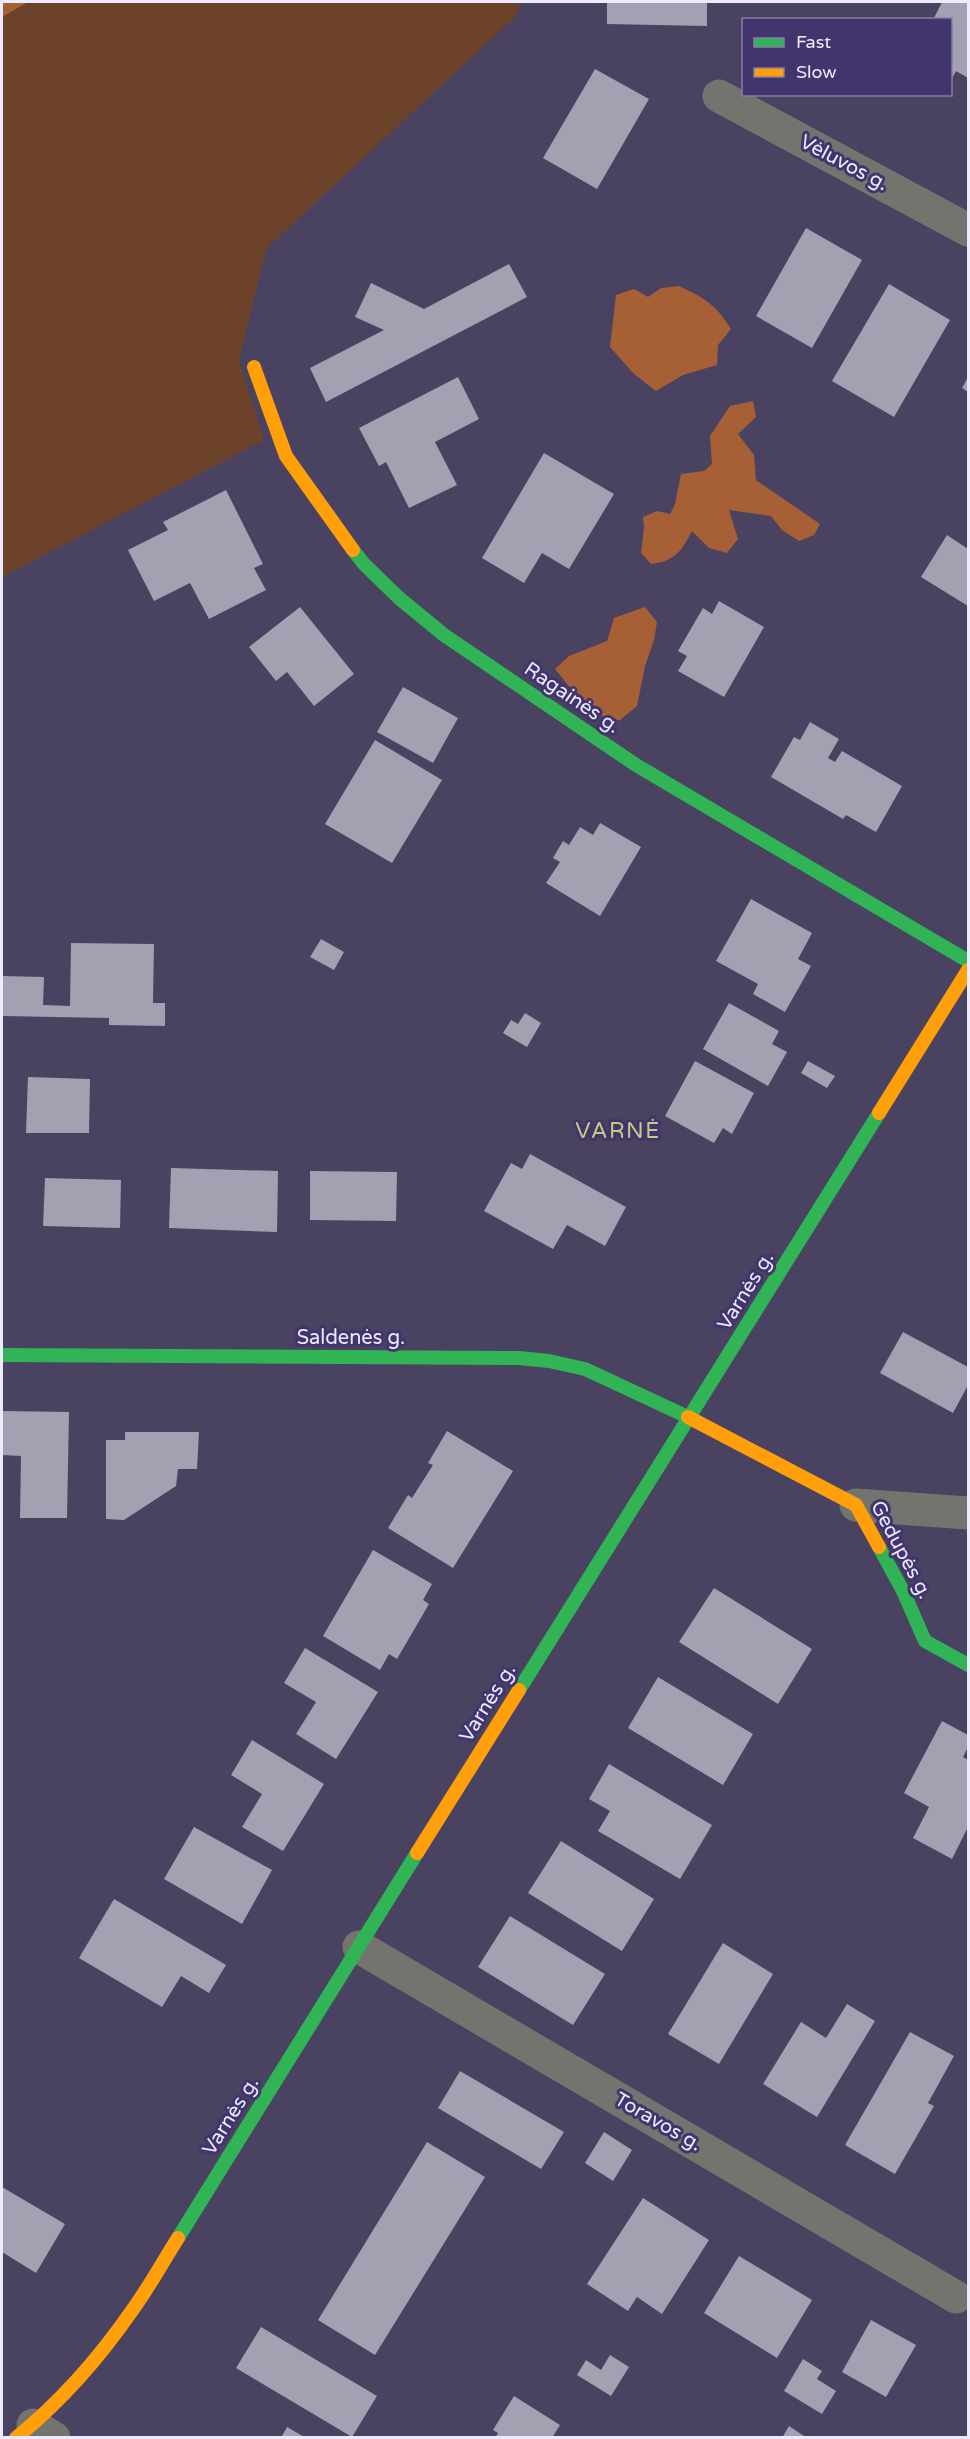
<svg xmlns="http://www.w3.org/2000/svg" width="970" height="2439" font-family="'Varela Round',sans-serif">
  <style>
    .green { fill: #6d422b }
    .forest { fill: #a76036 }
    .building { fill: #a2a0b1 }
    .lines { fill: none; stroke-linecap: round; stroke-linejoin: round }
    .street { stroke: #74746e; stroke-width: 33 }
    .fast { stroke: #30b455; stroke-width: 14 }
    .slow { stroke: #ff9f0a; stroke-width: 14 }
    .labels { text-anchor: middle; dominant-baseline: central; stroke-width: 6; stroke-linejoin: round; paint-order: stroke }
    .street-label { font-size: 20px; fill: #eceaff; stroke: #42356d }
    .quarter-label { font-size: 22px; letter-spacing: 1.5px; fill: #c7cb7e; stroke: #42356d }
  </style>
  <rect width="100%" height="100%" fill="#494260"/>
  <path class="green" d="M 29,2 L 522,2 L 516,16 L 266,249 L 239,360 L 264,440 L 2,577 L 2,17 Z"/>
  <path class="forest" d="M 2,2 L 28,2 L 2,17 Z
    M 679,286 C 705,298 716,305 731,329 L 718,345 L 717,365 L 683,375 L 656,391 L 634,374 L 610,347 L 616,295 L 634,289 L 648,297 L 661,288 Z
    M 753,401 L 756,417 L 738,434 L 754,455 L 756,480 L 820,524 L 814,535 L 799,541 L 782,530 L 771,516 L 729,510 L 738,539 L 727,553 L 709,548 L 692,531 C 681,552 675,561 651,564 L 641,553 L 644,527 L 643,517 L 657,511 L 670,514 L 675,504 L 681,474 L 704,471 L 712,464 L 710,436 L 730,406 Z
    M 645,607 L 657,622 L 654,640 L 645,666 L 637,706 L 620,720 L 608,721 L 572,690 L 555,669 L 569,656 L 607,641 L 614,618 Z"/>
  <path class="building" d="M 607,2 L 707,2 L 707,26 L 607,24 Z
    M 942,2 L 968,2 L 968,78 L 956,71 L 950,82 L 950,20 L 933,20 Z
    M 595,69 L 649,99 L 597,189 L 543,158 Z
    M 806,228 L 862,260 L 812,348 L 756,316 Z
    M 509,264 L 527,297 L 326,402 L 310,368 L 384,330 L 355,317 L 371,283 L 424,309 Z
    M 889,284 L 950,320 L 894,417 L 832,381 Z
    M 458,377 L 479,419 L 435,442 L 457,485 L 409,508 L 386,462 L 379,466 L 359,428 Z
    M 968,377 L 968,392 L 962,388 Z
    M 544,453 L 614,494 L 569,569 L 542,553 L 524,583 L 482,558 Z
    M 226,490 L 263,564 L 254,568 L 266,590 L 209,619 L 190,583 L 154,601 L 128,550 L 168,530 L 163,522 Z
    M 947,535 L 968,549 L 968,606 L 921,577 Z
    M 719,601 L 764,627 L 724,697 L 678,671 L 687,656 L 678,651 L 703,608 L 712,614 Z
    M 300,607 L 354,674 L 314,706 L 287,672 L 276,681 L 249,647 Z
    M 403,687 L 458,718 L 433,763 L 377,732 Z
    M 810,722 L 839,739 L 828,758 L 835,762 L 842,751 L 902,786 L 876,832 L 846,815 L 843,819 L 771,777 L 794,737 L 800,740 Z
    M 375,740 L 442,780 L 392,863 L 325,824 Z
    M 600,823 L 641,847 L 600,916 L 546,883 L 560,862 L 553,858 L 563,841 L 569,845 L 580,827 L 593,835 Z
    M 751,899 L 812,933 L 798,959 L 811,966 L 785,1012 L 753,994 L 758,984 L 716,961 Z
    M 321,939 L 344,952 L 334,970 L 310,957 Z
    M 71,943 L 154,944 L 153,1003 L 165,1003 L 165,1026 L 109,1025 L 109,1018 L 2,1016 L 2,976 L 44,977 L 43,1005 L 70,1006 Z
    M 729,1003 L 779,1031 L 772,1044 L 787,1052 L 768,1086 L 703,1049 Z
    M 525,1013 L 541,1023 L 527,1047 L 503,1033 L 511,1020 L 518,1024 Z
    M 695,1061 L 754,1093 L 732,1134 L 723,1128 L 714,1143 L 665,1116 Z
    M 808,1061 L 835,1076 L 827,1088 L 801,1073 Z
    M 28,1077 L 90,1079 L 89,1133 L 26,1133 Z
    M 530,1154 L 626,1207 L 605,1246 L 567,1225 L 553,1249 L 484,1211 L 511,1163 L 522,1169 Z
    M 171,1168 L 278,1171 L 277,1232 L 169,1228 Z
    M 310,1171 L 397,1172 L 396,1221 L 310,1220 Z
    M 45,1178 L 121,1180 L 120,1228 L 43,1226 Z
    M 903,1332 L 968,1367 L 968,1385 L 953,1413 L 880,1373 Z
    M 2,1411 L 69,1412 L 67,1518 L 20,1518 L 21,1456 L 2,1455 Z
    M 447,1431 L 513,1471 L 453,1568 L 388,1528 L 408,1495 L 412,1498 L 433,1465 L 428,1463 Z
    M 125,1432 L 199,1432 L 197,1469 L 178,1469 L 176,1486 L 124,1520 L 106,1519 L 106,1440 L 125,1440 Z
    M 373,1550 L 432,1584 L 423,1600 L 429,1604 L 397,1659 L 389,1654 L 380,1670 L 323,1636 Z
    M 714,1588 L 812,1649 L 778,1704 L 679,1642 Z
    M 305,1648 L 378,1692 L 336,1759 L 296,1734 L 316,1702 L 284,1683 Z
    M 658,1677 L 753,1734 L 723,1785 L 628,1728 Z
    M 942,1721 L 968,1735 L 968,1747 L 963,1757 L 968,1760 L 968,1827 L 952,1859 L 913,1838 L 929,1807 L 904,1793 Z
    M 252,1740 L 324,1784 L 283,1851 L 242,1827 L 262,1794 L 231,1775 Z
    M 609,1764 L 712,1825 L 680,1879 L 598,1831 L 610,1811 L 589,1799 Z
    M 194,1827 L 272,1870 L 242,1924 L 164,1879 Z
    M 561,1841 L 654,1899 L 622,1951 L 528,1893 Z
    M 114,1899 L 226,1965 L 209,1993 L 181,1976 L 162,2007 L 79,1958 Z
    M 510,1916 L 605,1974 L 573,2025 L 478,1967 Z
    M 723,1943 L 773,1974 L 719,2064 L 668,2034 Z
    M 847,2004 L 875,2021 L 817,2117 L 763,2084 L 801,2022 L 826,2038 Z
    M 910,2032 L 954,2056 L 928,2103 L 934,2106 L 895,2174 L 845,2145 Z
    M 460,2071 L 564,2132 L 541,2169 L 438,2108 Z
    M 604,2132 L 632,2150 L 613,2181 L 585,2163 Z
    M 427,2142 L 485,2177 L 375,2355 L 318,2320 Z
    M 2,2187 L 65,2224 L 36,2273 L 2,2252 Z
    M 643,2198 L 709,2240 L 662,2314 L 637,2297 L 628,2311 L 587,2284 Z
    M 739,2256 L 812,2300 L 777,2358 L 704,2313 Z
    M 871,2320 L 916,2345 L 886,2397 L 842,2372 Z
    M 261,2327 L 377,2396 L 352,2437 L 236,2368 Z
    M 610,2355 L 629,2367 L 611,2396 L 577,2375 L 586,2360 L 601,2370 Z
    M 803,2359 L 822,2371 L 817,2379 L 836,2391 L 822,2414 L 784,2391 Z
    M 514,2396 L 560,2425 L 552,2438 L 495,2438 L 498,2433 L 493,2430 Z
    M 789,2426 L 807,2438 L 782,2438 Z
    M 287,2427 L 306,2438 L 281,2438 Z"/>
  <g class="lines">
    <path class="street" d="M 719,96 L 968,230
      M 856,1505 L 968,1513
      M 359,1947 L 956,2297
      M 33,2425 L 54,2438"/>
    <path class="fast" d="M 353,550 L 364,564 L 399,598 L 444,635 L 636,765 L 968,961
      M 2,1355 L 519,1358 L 549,1361 L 585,1369 L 688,1417
      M 879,1547 L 903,1591 L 925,1641 L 968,1665
      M 519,1690 L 879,1113
      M 178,2238 L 417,1853"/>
    <path class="slow" d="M 254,367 L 286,456 L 353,550
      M 879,1113 L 968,970
      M 688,1417 L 856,1505 L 879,1547
      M 417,1853 L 519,1690
      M 16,2438 C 59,2403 99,2358 131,2312 C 148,2289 162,2263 178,2238"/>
  </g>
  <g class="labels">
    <g class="street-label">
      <text transform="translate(844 163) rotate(28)">Vėluvos g.</text>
      <text transform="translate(572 698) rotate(34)">Ragainės g.</text>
      <text transform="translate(746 1291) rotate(-58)">Varnės g.</text>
      <text x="351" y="1338">Saldenės g.</text>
      <text transform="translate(901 1550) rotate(62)">Gedupės g.</text>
      <text transform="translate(488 1703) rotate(-58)">Varnės g.</text>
      <text transform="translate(231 2116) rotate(-58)">Varnės g.</text>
      <text transform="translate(658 2122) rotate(30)">Toravos g.</text>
    </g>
    <g class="quarter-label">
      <text x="618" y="1131">VARNĖ</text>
    </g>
  </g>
  <rect width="970" height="2439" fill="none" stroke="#eceaff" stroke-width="6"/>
  <rect x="742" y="18" width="210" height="78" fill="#42356d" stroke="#867da7" stroke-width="1.5"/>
  <rect x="754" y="38" width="30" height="9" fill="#30b455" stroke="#867da7" stroke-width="1.5"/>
  <text x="796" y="48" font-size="18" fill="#eceaff">Fast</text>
  <rect x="754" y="68" width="30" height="9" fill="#ff9f0a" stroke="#867da7" stroke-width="1.5"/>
  <text x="796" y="78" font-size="18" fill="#eceaff">Slow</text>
</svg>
